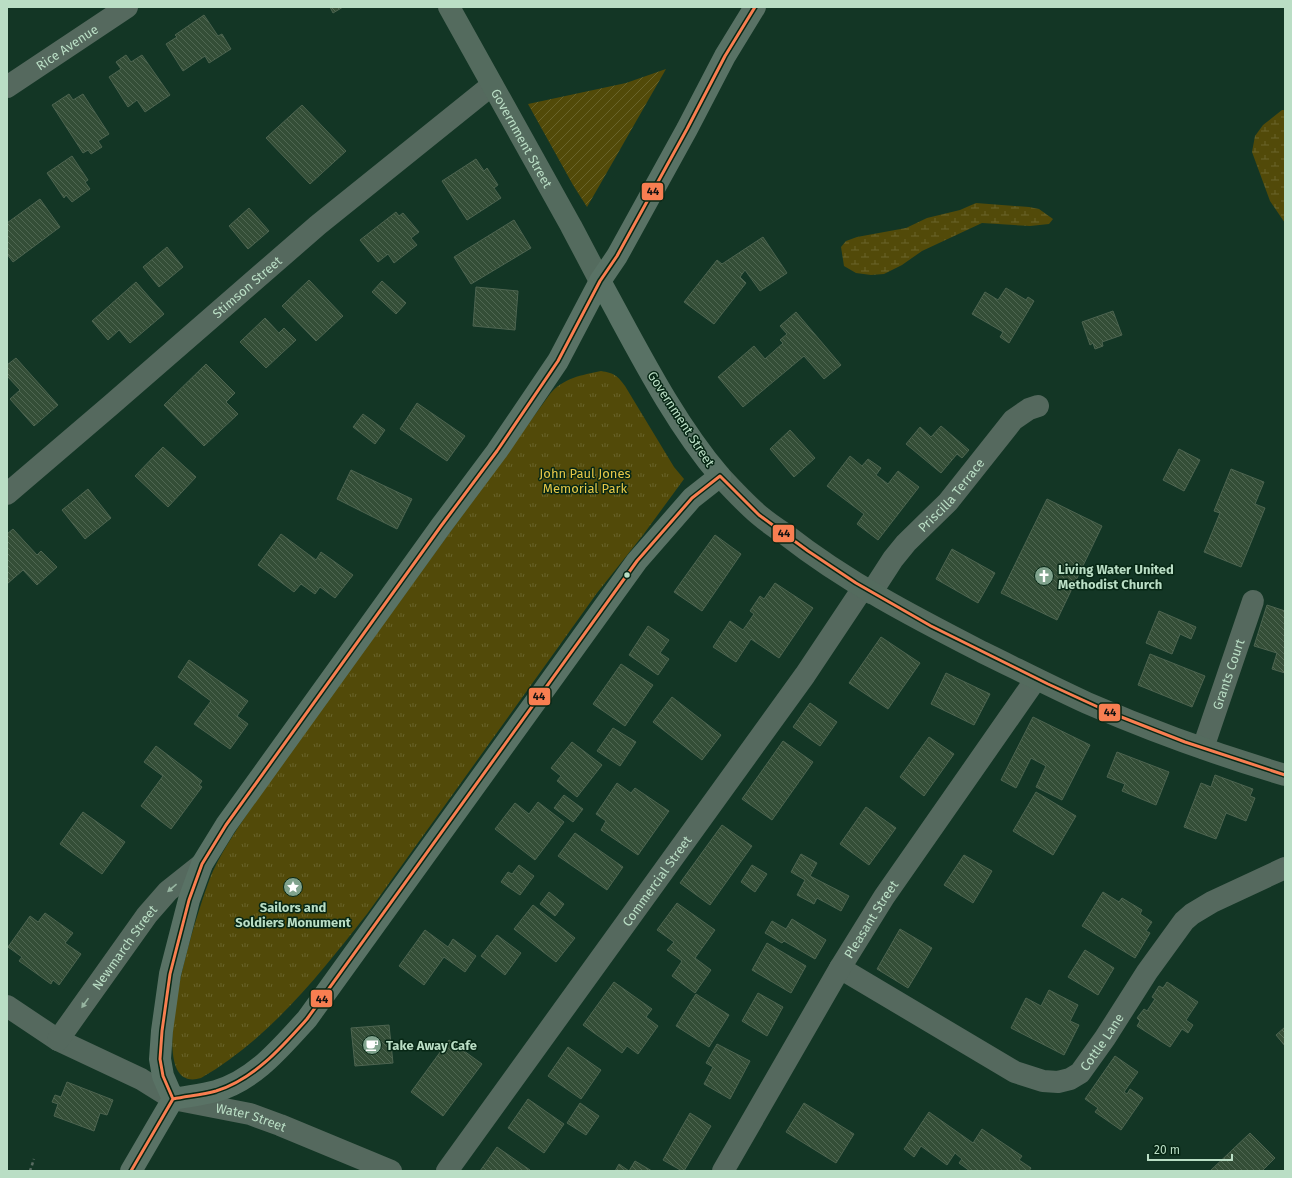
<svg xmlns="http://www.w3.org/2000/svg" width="1292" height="1178" font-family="'Fira Sans',sans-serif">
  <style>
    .wetland { fill: url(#wetland-marsh) }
    .park { fill: url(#park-tufts) }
    .garden { fill: url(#garden-furrows) }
    .building { fill: url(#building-back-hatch); stroke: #4d6450 }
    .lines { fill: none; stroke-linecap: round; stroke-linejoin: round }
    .path { stroke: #5a6d63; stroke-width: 2.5; stroke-dasharray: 3 3; stroke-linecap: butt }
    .street { stroke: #55695e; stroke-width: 22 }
    .secondary { stroke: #546b5e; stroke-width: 22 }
    .primary { stroke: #597265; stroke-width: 22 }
    .bus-1-casing { stroke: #072715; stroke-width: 6 }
    .bus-1 { stroke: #f87e51; stroke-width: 3 }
    .oneway { fill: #97b5a1 }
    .bus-dot { fill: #badec5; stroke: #072715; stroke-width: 1.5 }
    .labels { text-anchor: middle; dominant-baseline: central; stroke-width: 3; stroke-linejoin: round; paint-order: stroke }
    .street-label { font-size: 13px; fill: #badec5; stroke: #072715 }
    .park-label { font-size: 13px; fill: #e5c748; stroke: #072715 }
    .poi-label { font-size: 13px; font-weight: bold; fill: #badec5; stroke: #072715; text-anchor: start }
    .line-badge { stroke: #072715; stroke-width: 1.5 }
    .pale-badge-label { font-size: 11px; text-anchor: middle; font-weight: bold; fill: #111 }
  </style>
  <defs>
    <pattern id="wetland-marsh" width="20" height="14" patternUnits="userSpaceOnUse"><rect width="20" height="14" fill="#524a09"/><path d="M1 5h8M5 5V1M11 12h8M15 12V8" fill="none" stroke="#69642b"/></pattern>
    <pattern id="park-tufts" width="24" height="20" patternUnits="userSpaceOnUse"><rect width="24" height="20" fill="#524a09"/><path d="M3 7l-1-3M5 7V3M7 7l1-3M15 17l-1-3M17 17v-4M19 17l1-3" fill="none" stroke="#69642b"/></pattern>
    <pattern id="garden-furrows" width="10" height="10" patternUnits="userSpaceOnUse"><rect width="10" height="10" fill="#524a09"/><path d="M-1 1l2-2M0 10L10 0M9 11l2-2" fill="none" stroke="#69642b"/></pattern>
    <pattern id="building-back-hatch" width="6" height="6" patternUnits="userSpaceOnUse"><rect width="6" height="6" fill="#344e37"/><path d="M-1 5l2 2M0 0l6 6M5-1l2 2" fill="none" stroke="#4f6752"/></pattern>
  </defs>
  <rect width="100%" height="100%" fill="#133625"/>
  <path class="wetland" d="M 1282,110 L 1285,110 L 1285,223 L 1270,201 L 1252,152 L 1255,136 L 1263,125 Z
    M 976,203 L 1029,207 L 1039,209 L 1053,219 L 1049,224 L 1030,226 L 982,223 L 922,251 L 902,265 L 884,274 L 871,275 L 856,273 L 844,266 L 841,247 L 846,241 L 857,237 L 906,228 L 927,218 L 960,210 Z"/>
  <path class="park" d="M 601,371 C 614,373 617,375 625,386 L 674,467 L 684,479 L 643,535 L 597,593 L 367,914 C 319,975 269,1039 201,1078 C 135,1098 202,895 213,871 C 226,843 245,818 261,793 L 550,394 C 563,378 582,375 601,371 Z"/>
  <path class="garden" d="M 666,69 L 598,188 L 587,207 L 573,185 L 528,104 L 626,83 Z"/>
  <path class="building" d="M 330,7 L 343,7 L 333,13 Z
    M 204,15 L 218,36 L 222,34 L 231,49 L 209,63 L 205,56 L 183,71 L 166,44 L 177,37 L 175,35 Z
    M 126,55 L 131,62 L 142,55 L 170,95 L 145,112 L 137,100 L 128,107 L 109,77 L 121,69 L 116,62 Z
    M 69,94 L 73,100 L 83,94 L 109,134 L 98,141 L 102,147 L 91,154 L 88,150 L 83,153 L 52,105 Z
    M 302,105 L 346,151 L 310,184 L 266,138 Z
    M 72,156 L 88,180 L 85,182 L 90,189 L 72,202 L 66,195 L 64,198 L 47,173 Z
    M 476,159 L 484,171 L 487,168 L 498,185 L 494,188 L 501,198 L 467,220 L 442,181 Z
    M 40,199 L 60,227 L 13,262 L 7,254 L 7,223 Z
    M 249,208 L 269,231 L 248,249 L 229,226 Z
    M 396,212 L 399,216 L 403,213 L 419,232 L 411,238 L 417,245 L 394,263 L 388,254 L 378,262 L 360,240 Z
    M 514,220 L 531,248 L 471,284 L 454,257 Z
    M 763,237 L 787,273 L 760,291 L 745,270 L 740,277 L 746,283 L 714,324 L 684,302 L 717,260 L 722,264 Z
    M 167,247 L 183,267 L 159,287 L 143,267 Z
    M 309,280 L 343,316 L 316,341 L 282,306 Z
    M 382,281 L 406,303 L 396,314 L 372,292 Z
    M 136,282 L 164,314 L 130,343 L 119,330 L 108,340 L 92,321 Z
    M 476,287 L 518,291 L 515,330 L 473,326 Z
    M 1006,288 L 1026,300 L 1028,297 L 1034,301 L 1009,343 L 1000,337 L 1003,332 L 972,314 L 985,292 L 998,300 Z
    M 1113,311 L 1122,335 L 1102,342 L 1103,346 L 1095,349 L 1093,343 L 1090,345 L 1082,322 Z
    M 796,312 L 841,365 L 824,379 L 804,356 L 743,407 L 718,377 L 754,346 L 765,359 L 783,343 L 780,340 L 787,334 L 780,326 Z
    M 265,318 L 279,333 L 284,328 L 296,340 L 266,368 L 240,342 Z
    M 16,358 L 58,405 L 34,426 L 10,399 L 20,390 L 7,376 L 7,365 Z
    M 206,364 L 235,393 L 226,402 L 238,414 L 204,446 L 164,405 Z
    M 417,403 L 465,436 L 447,461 L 400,429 Z
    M 363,414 L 385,430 L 375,444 L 353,427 Z
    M 941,426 L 969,450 L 962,458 L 957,454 L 941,473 L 906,444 L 920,427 L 931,437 Z
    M 790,430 L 815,458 L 794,477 L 770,449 Z
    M 163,447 L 196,477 L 168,507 L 135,476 Z
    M 1179,449 L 1200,460 L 1184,491 L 1163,480 Z
    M 850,456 L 862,466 L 868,459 L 881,468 L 876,475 L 888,484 L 898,471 L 919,487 L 878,540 L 857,524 L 864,514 L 827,486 Z
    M 1231,469 L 1264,482 L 1255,504 L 1265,508 L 1241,567 L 1204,552 L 1220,513 L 1214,511 Z
    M 351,470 L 412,499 L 397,529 L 337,499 Z
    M 88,489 L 111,518 L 85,539 L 62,510 Z
    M 1047,499 L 1102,526 L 1057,620 L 1001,593 Z
    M 13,529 L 37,555 L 41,551 L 57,567 L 37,585 L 23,570 L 7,584 L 7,534 Z
    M 281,534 L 316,560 L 321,552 L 353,575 L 335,598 L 320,587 L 315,594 L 301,584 L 294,592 L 258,565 Z
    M 715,535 L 741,554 L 702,611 L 674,592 Z
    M 952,549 L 995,573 L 978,603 L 936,579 Z
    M 775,583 L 813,608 L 779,658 L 751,639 L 736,662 L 713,647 L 730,621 L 743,630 L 754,614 L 750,611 L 760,596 L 764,599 Z
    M 1267,605 L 1285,611 L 1285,673 L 1272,669 L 1277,653 L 1254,646 Z
    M 1159,611 L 1196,627 L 1191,639 L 1180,634 L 1172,654 L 1146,643 Z
    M 648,626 L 669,640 L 660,653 L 669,659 L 658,675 L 629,655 Z
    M 881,637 L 920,663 L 888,709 L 849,683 Z
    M 1150,654 L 1205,676 L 1192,707 L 1138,685 Z
    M 189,660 L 248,701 L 237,716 L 248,724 L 230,749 L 194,724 L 211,701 L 178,677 Z
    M 621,664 L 653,685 L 625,726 L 593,704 Z
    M 946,673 L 990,694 L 974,725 L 931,704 Z
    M 672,697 L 721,735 L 702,760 L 653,722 Z
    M 810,703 L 837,722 L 820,746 L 793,727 Z
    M 1033,717 L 1090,745 L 1062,800 L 1036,787 L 1046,766 L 1031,758 L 1016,788 L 1001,780 Z
    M 613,728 L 636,742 L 620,766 L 597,751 Z
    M 929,737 L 954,754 L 924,796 L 900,777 Z
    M 783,741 L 813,762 L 772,820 L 742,799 Z
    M 572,742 L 602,765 L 577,797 L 557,781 L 561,776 L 551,768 Z
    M 156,746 L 202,781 L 199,785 L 202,787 L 171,829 L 141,806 L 163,776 L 144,762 Z
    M 1117,752 L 1169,772 L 1156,805 L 1122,791 L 1125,784 L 1107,777 Z
    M 1215,775 L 1253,789 L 1250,796 L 1255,798 L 1246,821 L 1226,813 L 1216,839 L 1184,827 L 1201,783 L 1211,787 Z
    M 617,783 L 631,793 L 635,788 L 669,811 L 638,855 L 601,830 L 606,821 L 596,814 Z
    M 1036,792 L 1076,816 L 1053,855 L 1013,831 Z
    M 564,795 L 583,809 L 573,822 L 554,808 Z
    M 538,802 L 564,822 L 535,860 L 495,829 L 515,803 L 529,814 Z
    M 866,807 L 896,828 L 869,865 L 840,844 Z
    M 83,812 L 125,842 L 102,874 L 60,844 Z
    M 722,825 L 752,846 L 710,905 L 680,883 Z
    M 575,833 L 623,867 L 607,890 L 558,856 Z
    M 801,854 L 817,863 L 810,876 L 849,896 L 841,911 L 817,898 L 814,904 L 797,895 L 805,880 L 791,872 Z
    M 964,855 L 992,871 L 973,903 L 944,885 Z
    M 519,865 L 534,876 L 520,895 L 501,882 L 508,872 L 512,874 Z
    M 752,865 L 767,874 L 755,892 L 741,882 Z
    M 549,892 L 564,904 L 555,916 L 540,904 Z
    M 1103,892 L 1119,902 L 1122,898 L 1142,910 L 1140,914 L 1152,922 L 1146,931 L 1150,933 L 1135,958 L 1082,926 Z
    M 677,903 L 715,930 L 695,958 L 711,970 L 695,993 L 672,976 L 682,961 L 667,950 L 674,942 L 657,930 Z
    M 533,905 L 575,938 L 556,962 L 514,929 Z
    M 45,913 L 73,933 L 65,943 L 81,954 L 59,985 L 53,980 L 51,984 L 19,961 L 22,957 L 8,947 L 30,916 L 38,922 Z
    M 792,919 L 826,940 L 815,959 L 784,941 L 782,943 L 765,933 L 772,921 L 786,929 Z
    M 900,929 L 932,948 L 908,988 L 877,969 Z
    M 425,930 L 448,947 L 453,939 L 476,956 L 465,972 L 444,957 L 424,985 L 399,966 Z
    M 497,935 L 521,953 L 505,975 L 481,956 Z
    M 767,943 L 806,966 L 791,993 L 752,970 Z
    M 1085,950 L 1114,968 L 1098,995 L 1068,977 Z
    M 614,982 L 652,1009 L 646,1017 L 658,1026 L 638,1054 L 627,1046 L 622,1053 L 583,1025 Z
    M 1167,982 L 1198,1002 L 1186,1020 L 1193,1025 L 1188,1033 L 1182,1029 L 1170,1047 L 1137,1026 L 1140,1021 L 1137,1018 L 1144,1009 L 1147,1011 L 1155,999 L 1152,997 L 1159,986 L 1163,988 Z
    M 1049,990 L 1078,1005 L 1070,1021 L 1079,1025 L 1064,1055 L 1011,1028 L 1026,998 L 1041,1006 Z
    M 758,993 L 783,1007 L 767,1036 L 742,1021 Z
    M 696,994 L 729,1015 L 709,1047 L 676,1026 Z
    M 389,1025 L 393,1063 L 355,1066 L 351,1028 Z
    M 1285,1027 L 1285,1046 L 1276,1035 Z
    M 449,1040 L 482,1064 L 443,1116 L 411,1092 Z
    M 717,1044 L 750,1061 L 730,1099 L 704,1084 L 713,1067 L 706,1063 Z
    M 568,1047 L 601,1070 L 581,1099 L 548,1076 Z
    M 1115,1056 L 1138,1072 L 1124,1092 L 1127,1094 L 1130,1089 L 1143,1098 L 1121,1130 L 1095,1112 L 1098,1108 L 1085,1099 Z
    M 67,1082 L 113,1100 L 107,1115 L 100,1113 L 94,1131 L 54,1116 L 58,1104 L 52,1102 L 55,1095 L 61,1097 Z
    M 528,1099 L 564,1124 L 544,1153 L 508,1128 Z
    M 580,1103 L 599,1116 L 586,1135 L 567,1123 Z
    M 804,1103 L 854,1134 L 836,1163 L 786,1132 Z
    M 929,1112 L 973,1143 L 982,1129 L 1022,1156 L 1019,1160 L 1031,1168 L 1029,1171 L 970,1171 L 959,1163 L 962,1159 L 955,1153 L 947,1165 L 921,1146 L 914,1157 L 904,1149 Z
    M 690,1113 L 711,1126 L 684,1171 L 682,1171 L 663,1160 Z
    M 1250,1133 L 1275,1158 L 1262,1171 L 1210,1171 Z
    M 497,1147 L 530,1170 L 530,1171 L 480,1171 Z
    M 635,1161 L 652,1171 L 615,1171 L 619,1164 L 629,1171 Z"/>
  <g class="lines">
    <path class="path" d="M 30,1171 L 34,1159"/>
    <g class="street">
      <path id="s1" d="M 7,87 L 127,7"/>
      <path id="s2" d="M 7,494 L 111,405 L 318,225 L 492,85"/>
      <path id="s3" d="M 871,593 L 893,559 L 906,543 L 948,502 L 1013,420 L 1029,409 L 1038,406"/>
      <path id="s4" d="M 1203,748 L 1253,601"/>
      <path id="s5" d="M 840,968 L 1015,1072 L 1043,1081 L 1058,1082 L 1070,1079 L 1080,1073 L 1105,1038 L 1147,972 L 1184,921 L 1192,914 L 1212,902 L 1285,868"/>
      <path id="s6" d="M 7,1006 L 58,1040 L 141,1079 L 173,1099 L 250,1114 L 280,1125 L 391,1171"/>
      <path id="s7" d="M 58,1040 L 147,915 L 168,891 L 202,864"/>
      <path id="s8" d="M 447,1171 L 805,675 L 863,588"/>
      <path id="s9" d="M 723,1171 L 840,968 L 884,897 L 1036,679"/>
    </g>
    <g class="secondary">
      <path id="s10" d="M 449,7 L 571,226 L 600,281"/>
      <path d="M 720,476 C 732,489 745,503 759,515 C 767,522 776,528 785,534 C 846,582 914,617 982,652 C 1017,669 1052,687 1087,703 C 1151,731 1218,755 1285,775"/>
    </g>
    <path class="primary" d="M 173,1099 L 163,1076 L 160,1059 L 162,1031 L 170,974 L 189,900 L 202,864 L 226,825 L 441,526 L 497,451 L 558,361 L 600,281 L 617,256 L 687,129 L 725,56 L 755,7
      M 173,1099 C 187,1096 202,1095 216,1091 C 255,1080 281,1047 307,1019 L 637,561 L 692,498 L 720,476 C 672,420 636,346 600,281
      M 131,1171 L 173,1099"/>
    <g class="bus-1-casing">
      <path id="bus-1" d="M 173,1099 C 187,1096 202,1095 216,1091 C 254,1079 281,1048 307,1019 L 637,561 L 692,498 L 720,476 L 759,515 L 808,551 L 856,583 L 931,626 L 1048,684 L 1111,713 L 1185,742 L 1285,775
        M 173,1099 L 163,1076 L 160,1059 L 162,1031 L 170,974 L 189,900 L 202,864 L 226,825 L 441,526 L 497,451 L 558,361 L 600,281 L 617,256 L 687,129 L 725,56 L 755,7
        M 131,1171 L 173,1099"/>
    </g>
    <use href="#bus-1" class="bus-1"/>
  </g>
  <defs><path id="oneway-solid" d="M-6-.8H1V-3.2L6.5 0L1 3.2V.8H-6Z"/></defs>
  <g class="oneway">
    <use href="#oneway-solid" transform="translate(172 888) rotate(140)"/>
    <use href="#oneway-solid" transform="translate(85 1003) rotate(125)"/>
  </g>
  <defs>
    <g id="church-disc" transform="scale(1)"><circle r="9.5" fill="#80a38d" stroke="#072715"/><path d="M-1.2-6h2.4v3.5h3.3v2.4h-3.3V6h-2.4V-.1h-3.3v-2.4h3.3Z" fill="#fff"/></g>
    <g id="sight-disc" transform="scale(1)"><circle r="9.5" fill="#80a38d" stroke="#072715"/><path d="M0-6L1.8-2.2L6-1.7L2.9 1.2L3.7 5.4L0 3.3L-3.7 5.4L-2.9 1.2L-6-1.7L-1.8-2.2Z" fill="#fff"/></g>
    <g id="cafe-disc" transform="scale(1)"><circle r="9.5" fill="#80a38d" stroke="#072715"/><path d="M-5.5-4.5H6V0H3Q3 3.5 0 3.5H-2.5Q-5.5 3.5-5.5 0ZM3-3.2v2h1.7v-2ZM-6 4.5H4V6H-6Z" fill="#fff"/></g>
  </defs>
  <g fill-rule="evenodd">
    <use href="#church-disc" x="1044" y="576"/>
    <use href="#sight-disc" x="293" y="887"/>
    <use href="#cafe-disc" x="372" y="1045"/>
  </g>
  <circle class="bus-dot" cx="627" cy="575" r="3.5"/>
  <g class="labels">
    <g class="street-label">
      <text stroke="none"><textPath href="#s1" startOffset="72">Rice Avenue</textPath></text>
      <text stroke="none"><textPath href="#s10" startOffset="150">Government Street</textPath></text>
      <text stroke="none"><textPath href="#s2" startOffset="317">Stimson Street</textPath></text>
      <text transform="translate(681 419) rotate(57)">Government Street</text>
      <text stroke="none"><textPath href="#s3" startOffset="127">Priscilla Terrace</textPath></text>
      <text stroke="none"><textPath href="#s4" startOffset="78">Grants Court</textPath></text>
      <text stroke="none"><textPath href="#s8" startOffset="358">Commercial Street</textPath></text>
      <text stroke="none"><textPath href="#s9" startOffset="292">Pleasant Street</textPath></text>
      <text stroke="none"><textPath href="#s7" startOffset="114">Newmarch Street</textPath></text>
      <text stroke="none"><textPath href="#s5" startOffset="310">Cottle Lane</textPath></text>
      <text stroke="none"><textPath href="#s6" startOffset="271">Water Street</textPath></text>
    </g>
    <g class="park-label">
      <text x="585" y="473">John Paul Jones<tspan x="585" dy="15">Memorial Park</tspan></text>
    </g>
    <g class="poi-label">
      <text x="1058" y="569">Living Water United<tspan x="1058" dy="15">Methodist Church</tspan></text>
      <text x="293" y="907" text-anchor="middle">Sailors and<tspan x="293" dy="15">Soldiers Monument</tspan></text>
      <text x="386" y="1045">Take Away Cafe</text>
    </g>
  </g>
  <g class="line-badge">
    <rect x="641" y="182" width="23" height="19" rx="4" fill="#f87e51"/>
    <rect x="772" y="524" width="23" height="19" rx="4" fill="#f87e51"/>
    <rect x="528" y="687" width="23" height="19" rx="4" fill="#f87e51"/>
    <rect x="1098" y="703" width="23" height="19" rx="4" fill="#f87e51"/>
    <rect x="310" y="989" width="23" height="19" rx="4" fill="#f87e51"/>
  </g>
  <g class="pale-badge-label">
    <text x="653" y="195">44</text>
    <text x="784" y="537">44</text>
    <text x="539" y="700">44</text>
    <text x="1110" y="716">44</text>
    <text x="322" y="1003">44</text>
  </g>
  <rect width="1292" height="1178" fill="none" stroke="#badec5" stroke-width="16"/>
  <path d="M1148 1154v6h84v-6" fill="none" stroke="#badec5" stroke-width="2"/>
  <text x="1154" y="1154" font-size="12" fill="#badec5" stroke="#072715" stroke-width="3" paint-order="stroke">20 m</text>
</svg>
